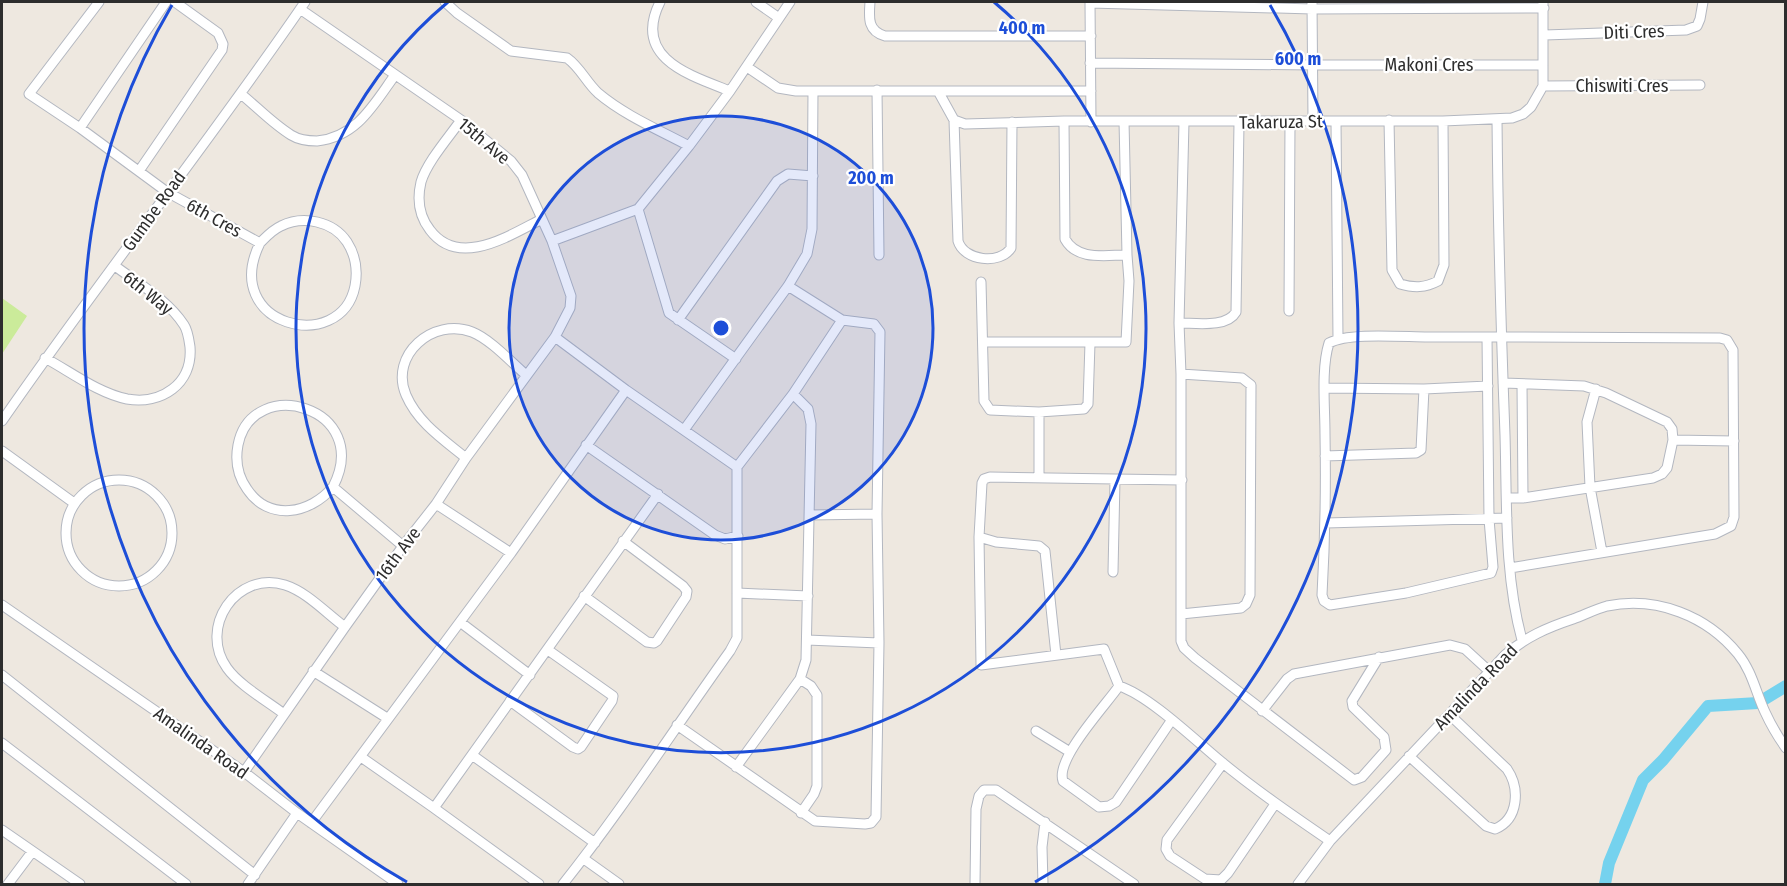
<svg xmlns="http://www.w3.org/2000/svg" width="1787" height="886" font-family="'Fira Sans Condensed',sans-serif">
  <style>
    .pitch { fill: #cbeb9a }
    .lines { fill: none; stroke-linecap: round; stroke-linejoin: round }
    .river { stroke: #75d2ee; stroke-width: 12 }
    .minor-casing { stroke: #b3b7c0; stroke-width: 11 }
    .minor { stroke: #fff; stroke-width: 9 }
    .ring { fill: none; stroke: #1d4ed8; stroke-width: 3 }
    .labels { text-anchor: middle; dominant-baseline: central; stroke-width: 4.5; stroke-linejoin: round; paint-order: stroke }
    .street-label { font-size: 18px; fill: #2d2d2d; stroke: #fff }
    .centre { fill: #1d4ed8; stroke: #fff; stroke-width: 3 }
    .ring-label { font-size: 18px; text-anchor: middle; font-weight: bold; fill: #1d4ed8; stroke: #fff; stroke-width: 4.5; stroke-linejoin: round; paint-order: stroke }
  </style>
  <rect width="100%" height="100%" fill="#eee8e0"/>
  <path class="pitch" d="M 2,298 L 27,316 L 2,354 Z"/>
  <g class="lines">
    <path class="river" d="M 1605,884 L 1609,863 L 1643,780 L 1663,760 L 1708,706 L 1758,703 L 1786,686"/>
    <g class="minor-casing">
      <path id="minor" d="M 99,2 L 29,94 L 80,128 L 167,192 L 260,243 C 219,326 341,356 355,286 C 358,270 356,256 347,242 C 333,221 303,215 281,226 C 272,230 266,237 260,243
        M 445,2 L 457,13 L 511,51 L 567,58 C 580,67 586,82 598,93 C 624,115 659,130 689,146
        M 660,2 C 632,58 689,75 730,91
        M 756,2 L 779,18
        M 870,2 C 869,17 867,31 885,36 L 1091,36
        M 1090,2 L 1091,122
        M 1312,2 L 1313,120
        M 1090,3 L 1312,9 L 1544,8
        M 1545,35 L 1686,30 L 1697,26 L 1700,19 L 1703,2
        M 1090,63 L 1314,65 L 1543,65
        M 747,67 L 778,88 L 796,91 L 1091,91
        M 1543,86 L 1700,85
        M 877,90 L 879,255
        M 938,91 L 954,120 L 965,124 L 1064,121 L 1443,121 L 1512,118 L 1523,114 L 1531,107 L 1543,86 L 1543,2
        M 241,94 C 257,107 273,124 291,135 C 299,140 308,141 317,141 C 357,137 374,104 395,75
        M 461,120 C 449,137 427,162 421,182 C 417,199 419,216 430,230 C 459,269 510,235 542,219
        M 954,120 L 958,241 C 964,261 1000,265 1011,248 L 1012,122
        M 1389,120 L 1392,270 L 1400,284 C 1414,288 1425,288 1438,281 L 1444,265 L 1443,121
        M 1497,120 C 1498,225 1501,330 1505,435 C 1507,503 1504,574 1522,640
        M 1064,121 L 1065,239 C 1077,261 1105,255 1127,255 L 1124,121
        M 1336,121 L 1338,338
        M 1184,122 L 1179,323 L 1181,374 L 1181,641 L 1184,648 L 1195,658 L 1354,780 L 1362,777 L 1386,750 L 1384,737 L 1353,707 L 1352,701 L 1379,657
        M 80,128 L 166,2
        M 139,171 L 222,50 L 223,44 L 218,33 L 175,2
        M 638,209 L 669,313 L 736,359
        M 552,241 L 638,209 L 689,146 L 730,91 L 790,2
        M 981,282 L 984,401 L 990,410 L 1039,412 L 1084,409 L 1088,404 L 1090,343
        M 788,286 L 842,320
        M 1289,311 L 1290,122
        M 678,320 L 777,181 L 788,174 L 813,176
        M 1179,323 C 1196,323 1227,328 1236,312 L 1239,123
        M 555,337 L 626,390 L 737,467
        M 1487,337 L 1489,519 L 1493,567 L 1491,573 L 1406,593 L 1330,605 L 1324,601 L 1322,595 C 1325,541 1326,488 1325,434 C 1325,407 1321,368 1329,343 C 1348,332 1404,337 1428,337 C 1525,337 1623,337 1720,338 L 1727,340 L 1733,350 L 1734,517 L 1731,526 L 1715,534 L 1510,568
        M 983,342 L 1126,342 L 1129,281 L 1127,255
        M 45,358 C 71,372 98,393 127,399 C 161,405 193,384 190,347 C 189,340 188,331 184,325 C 168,300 139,284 115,266
        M 1503,383 L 1584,386 L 1606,393 L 1667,422 L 1672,429 L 1673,440 L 1667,468 L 1662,474 L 1653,478 L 1523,498 L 1507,498
        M 1522,384 L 1523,498
        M 1325,388 L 1424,389 L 1488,386
        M 1596,389 L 1587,422 L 1590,487 L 1602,552
        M 1039,412 L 1039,476
        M 2,421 C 100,279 208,144 305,2
        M 684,430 L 788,286 L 807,254 L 812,229 L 813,91
        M 1673,440 L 1734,441
        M 586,445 L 715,535 L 725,539 L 738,536
        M 2,451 L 74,503
        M 1325,456 L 1416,453 L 1421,450 L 1424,389
        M 466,458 C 444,440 418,423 406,395 C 389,355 433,317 472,332 C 490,339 511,362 526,375
        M66 533a53 53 0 1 1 106 0a53 53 0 1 1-106 0Z
        M 333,487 C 310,514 269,522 247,489 C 237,475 235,461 238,445 C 252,373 374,407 333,487 L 403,546
        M 436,504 L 511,553
        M 810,515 L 877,514
        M 1326,523 L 1507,518
        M 979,537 L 996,542 L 1039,546 L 1045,551 L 1056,655
        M 1113,572 L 1115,480
        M 737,593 L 808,596
        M 584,596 L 647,642 L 654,643 L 657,641 L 686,597 L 687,591 L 683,586 L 623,541
        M 2,605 L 244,772 L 297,813 L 398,884
        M 1181,614 L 1241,608 L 1246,604 L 1250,595 L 1251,385 L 1242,378 L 1181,374
        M 460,622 L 530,675
        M 807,640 L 879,643
        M 313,671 L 387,718
        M 2,675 L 255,875
        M 800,679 L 811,686 L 817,695 L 817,786 L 814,794 L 801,813
        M 1119,686 L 1104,649 L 981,665 L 979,537 L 982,483 L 984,479 L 990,477 L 1182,480
        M 510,701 L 573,747 L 578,749 L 581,747 L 612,701 L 613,696 L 548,650
        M 1262,711 L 1287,679 L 1294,674 L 1450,645 L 1465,649 L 1489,671
        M 284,714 C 267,701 239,685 227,668 C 198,628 236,570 285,585 C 307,592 326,613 345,627
        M 1171,721 L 1116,802 L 1109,806 L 1099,807 L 1063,781 C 1055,759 1106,705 1119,686 C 1148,695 1194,739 1218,759 C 1254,789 1292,815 1330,841
        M 1036,731 L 1070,752
        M 2,743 L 186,884
        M 472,755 L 595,843
        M 1409,756 L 1486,826 L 1495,829 C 1519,819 1520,788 1507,769 L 1450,715
        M 361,757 L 434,808 L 658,494
        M 1223,763 L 1167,840 L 1166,849 L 1170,856 L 1205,879 L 1221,880 L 1228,873 L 1275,804
        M 736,767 L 800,679 L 806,660 L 811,424 L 808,409 L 793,394
        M 244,772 L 345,627 L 403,546 L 436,504 L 466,458 L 555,337 L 570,308 L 571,296 L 552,241 L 522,175 L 511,161 L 461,120 L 300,9
        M 434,808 L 539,884
        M 311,823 L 511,553 L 626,390
        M 2,830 L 80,884
        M 584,859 L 619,884
        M 8,884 L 32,852
        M 248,884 L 297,813
        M 563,884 C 622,810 674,729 730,651 L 737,638 L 737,467 L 793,394 L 842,320 L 874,324 L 880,332 L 877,514 L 879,643 L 876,817 L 871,823 L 865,824 L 815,821 L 677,725
        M 975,884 L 976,809 L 979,796 L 984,790 L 996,790 L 1134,884
        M 1043,884 L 1042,847 L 1045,822
        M 1298,884 L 1330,841 L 1505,655 C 1526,637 1546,628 1573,619 C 1584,615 1596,609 1607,606 C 1657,596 1707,616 1738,654 C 1752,671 1756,693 1765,712 C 1771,725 1778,737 1786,748"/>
    </g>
    <use href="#minor" class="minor"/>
  </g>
  <circle cx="721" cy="328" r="212" fill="#1d4ed8" fill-opacity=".12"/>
  <g class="ring">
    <circle cx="721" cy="328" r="212"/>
    <path d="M994 2A425 425 0 1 1 448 2"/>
    <path d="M407 882A637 637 0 0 1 172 5M1270 5A637 637 0 0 1 1035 882"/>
  </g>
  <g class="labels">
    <g class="street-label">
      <text transform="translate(1634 32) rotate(-2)">Diti Cres</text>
      <text x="1429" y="65">Makoni Cres</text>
      <text x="1622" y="86">Chiswiti Cres</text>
      <text transform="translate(1281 122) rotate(-1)">Takaruza St</text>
      <text transform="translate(484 141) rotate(40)">15th Ave</text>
      <text transform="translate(154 211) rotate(-54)">Gumbe Road</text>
      <text transform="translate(214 218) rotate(29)">6th Cres</text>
      <text transform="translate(148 293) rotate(39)">6th Way</text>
      <text transform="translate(398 554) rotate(-53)">16th Ave</text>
      <text transform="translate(1476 687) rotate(-46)">Amalinda Road</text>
      <text transform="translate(201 743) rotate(35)">Amalinda Road</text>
    </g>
  </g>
  <circle cx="721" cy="328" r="9" class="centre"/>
  <g class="ring-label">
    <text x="1022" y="34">400 m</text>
    <text x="1298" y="65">600 m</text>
    <text x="871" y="184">200 m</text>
  </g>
  <rect width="1787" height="886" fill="none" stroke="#2d2d2d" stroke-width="6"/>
</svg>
